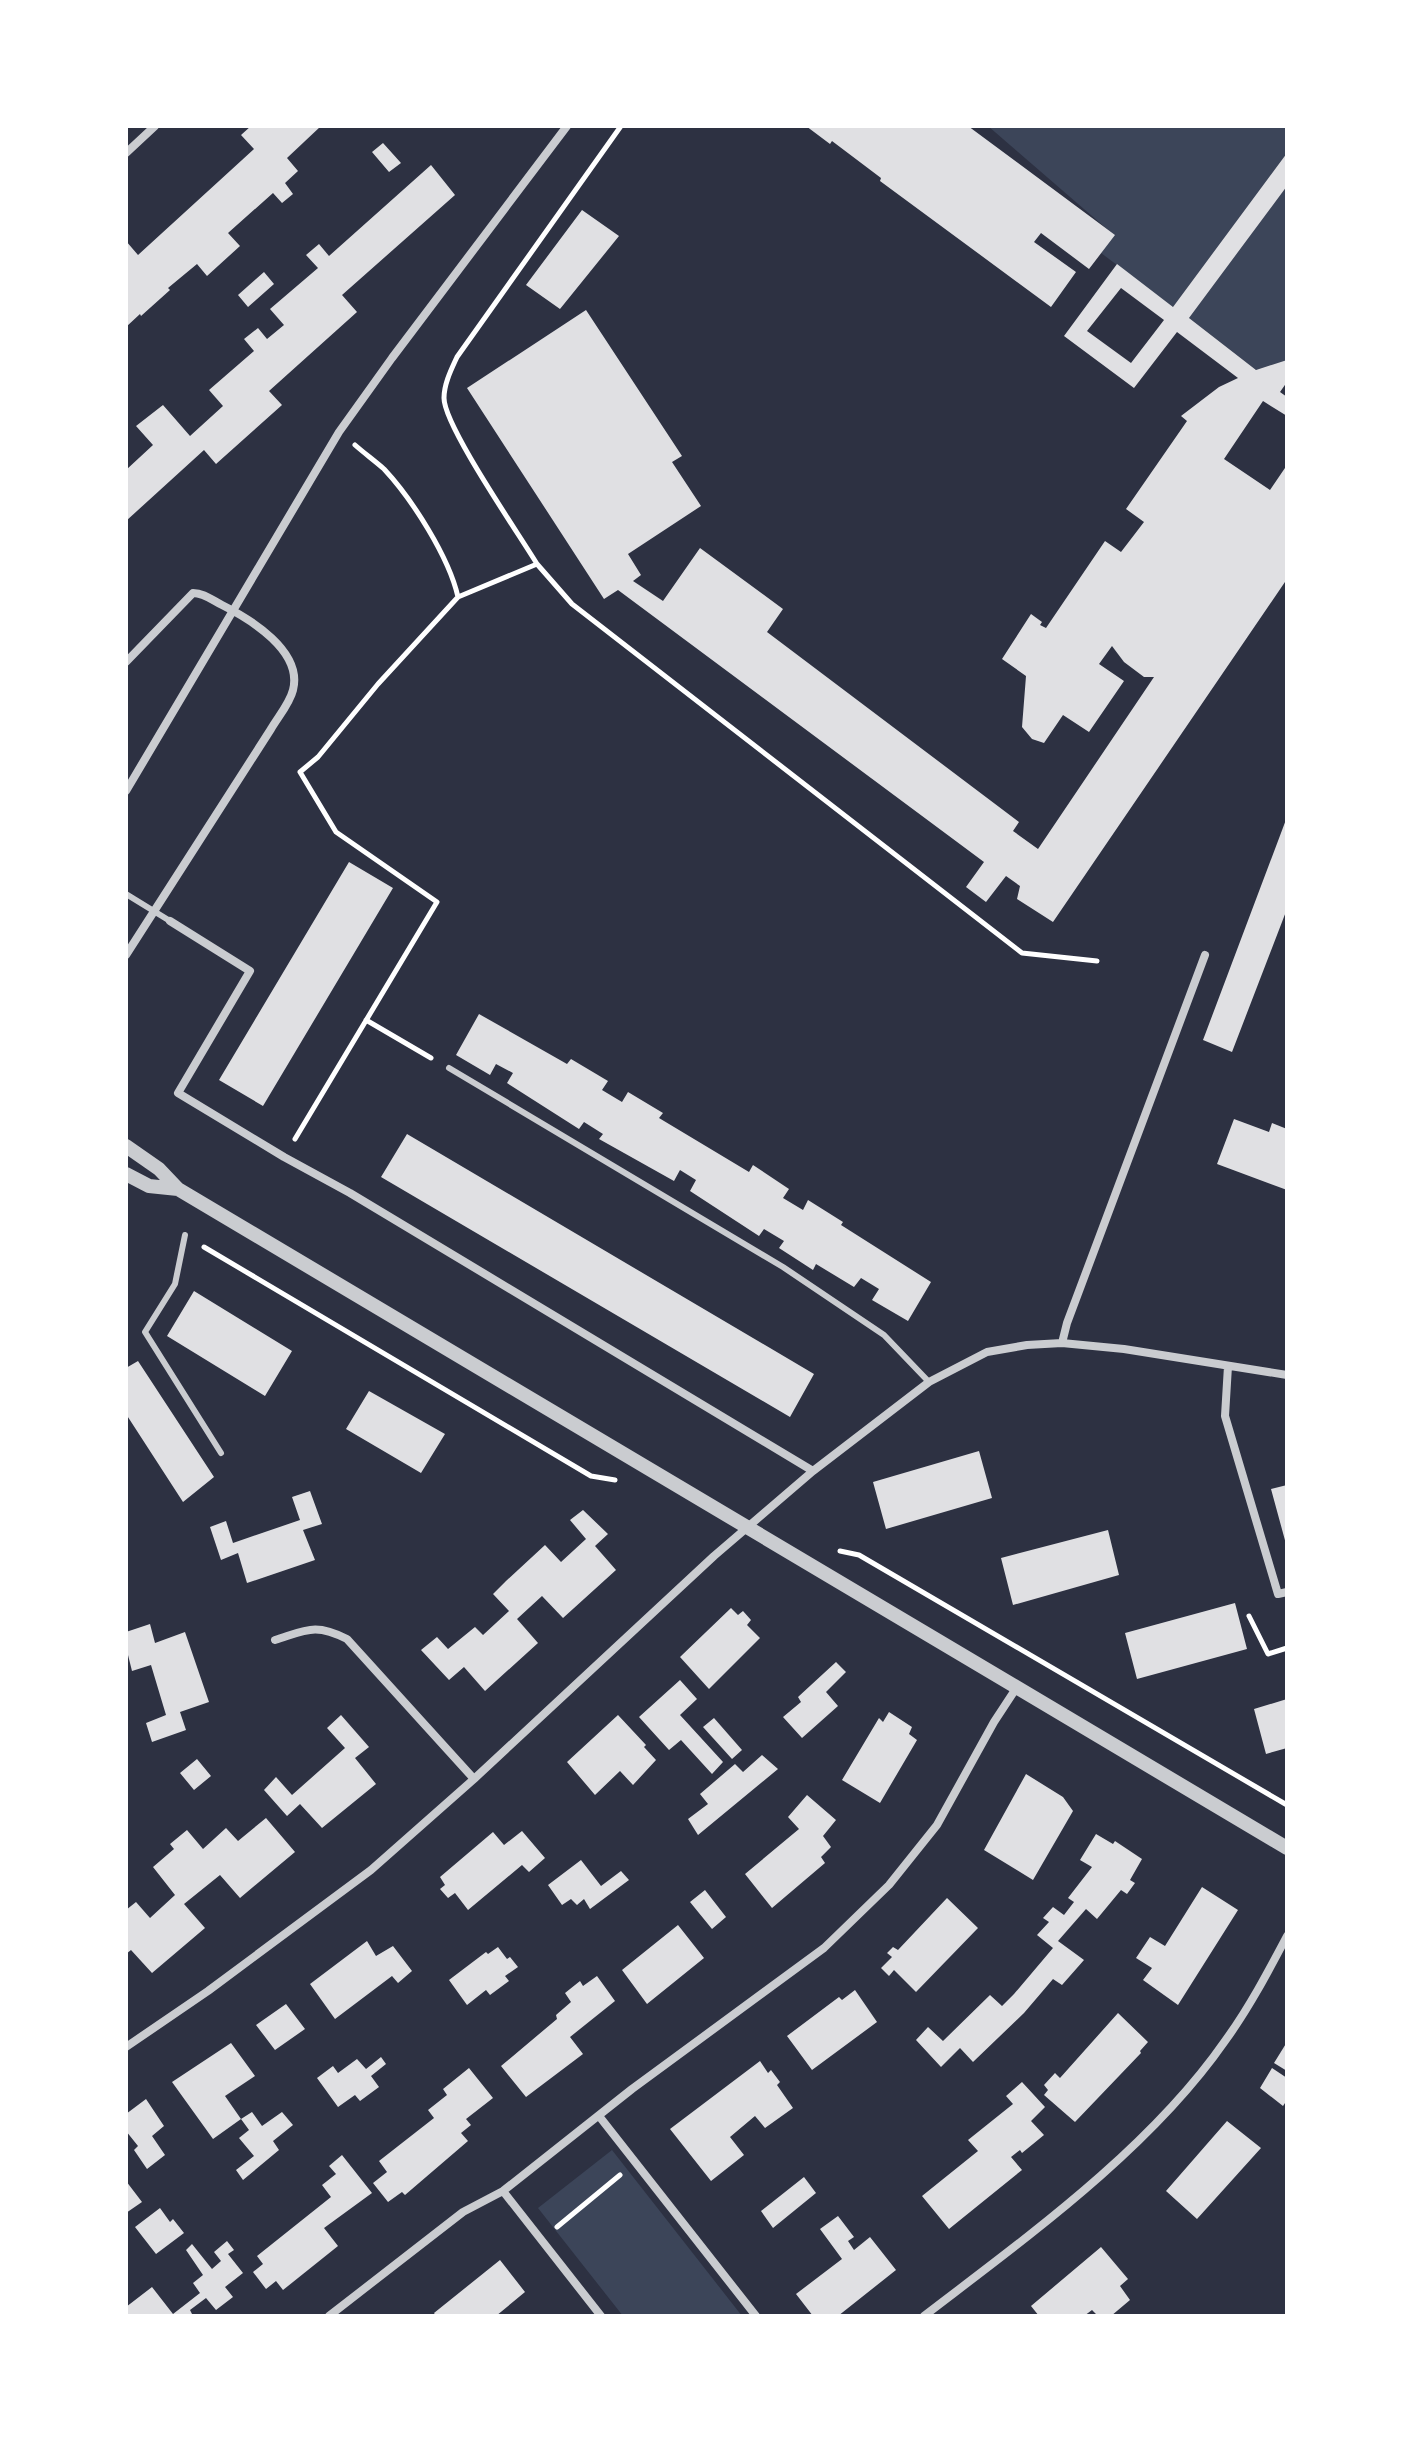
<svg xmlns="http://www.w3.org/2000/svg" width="1413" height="2442" font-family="'Noto Sans',sans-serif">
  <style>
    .green { fill: #3c4559 }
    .building { fill: #e0e0e3; fill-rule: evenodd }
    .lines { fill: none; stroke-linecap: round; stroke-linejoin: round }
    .path { stroke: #fff; stroke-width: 5 }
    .service { stroke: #caccd0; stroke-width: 6 }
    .minor { stroke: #caccd0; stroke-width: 8 }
    .tertiary { stroke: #caccd0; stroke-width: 14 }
  </style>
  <rect width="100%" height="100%" fill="#2d3142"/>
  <path class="green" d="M 988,126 L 1287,126 L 1287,153 L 1173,307 L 1101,253 L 1114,235 Z
    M 1287,186 L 1287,360 L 1256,370 L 1189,318 Z
    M 612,2150 L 742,2316 L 623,2316 L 538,2208 Z"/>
  <path class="building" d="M 251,126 L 321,126 L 287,158 L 298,171 L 285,183 L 293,194 L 282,203 L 273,193 L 228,233 L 240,246 L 207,276 L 197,264 L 168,288 L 170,290 L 141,316 L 140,314 L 126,327 L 126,241 L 138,255 L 242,160 L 254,149 L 241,135 Z
    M 806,126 L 968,126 L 1115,235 L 1089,269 L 1041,233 L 1034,242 L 1076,272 L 1051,307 L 880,181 L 881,178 L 832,141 L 830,144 Z
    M 383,143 L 401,163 L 389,172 L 372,152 Z
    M 1287,153 L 1287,186 L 1189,318 L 1256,370 L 1287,360 L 1287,382 L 1280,392 L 1287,397 L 1287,416 L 1263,401 L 1224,459 L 1270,490 L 1287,465 L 1287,579 L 1053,922 L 1017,899 L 1020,886 L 1006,876 L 986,902 L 966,887 L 984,862 L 618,590 L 604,599 L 467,388 L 586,310 L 682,456 L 672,462 L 701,506 L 628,554 L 641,575 L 633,581 L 663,601 L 700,548 L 783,609 L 767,632 L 1019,822 L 1013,831 L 1038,849 L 1154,677 L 1144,677 L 1124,662 L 1112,646 L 1099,664 L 1124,681 L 1089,732 L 1063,715 L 1044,743 L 1032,739 L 1022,727 L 1026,676 L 1002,659 L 1031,614 L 1042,622 L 1040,625 L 1046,628 L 1105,541 L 1121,552 L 1144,522 L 1126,509 L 1187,421 L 1181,416 L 1219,387 L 1238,378 L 1177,332 L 1134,388 L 1064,336 L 1117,264 L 1173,307 ZM 1121,288 L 1164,320 L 1131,363 L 1087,331 Z
    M 431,165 L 455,195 L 342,295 L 357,312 L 269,391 L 282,405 L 216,464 L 204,450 L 126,521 L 126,470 L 153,445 L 136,426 L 163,405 L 190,436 L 223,406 L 209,390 L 254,351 L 244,339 L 258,328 L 267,339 L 284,325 L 270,309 L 318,268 L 306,255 L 319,244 L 329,256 Z
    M 582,210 L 619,236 L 560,309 L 526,285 Z
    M 264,272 L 274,284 L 248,307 L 238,295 Z
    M 1287,817 L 1287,909 L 1232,1052 L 1203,1040 Z
    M 349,862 L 393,888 L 263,1106 L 219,1080 Z
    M 479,1014 L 567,1064 L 571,1059 L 608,1081 L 602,1090 L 622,1102 L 628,1092 L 663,1113 L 659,1118 L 749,1172 L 753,1165 L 789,1189 L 783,1198 L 803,1210 L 808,1200 L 843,1222 L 841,1225 L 931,1282 L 908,1321 L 872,1300 L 879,1289 L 861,1278 L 854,1287 L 816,1264 L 813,1270 L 779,1248 L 784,1241 L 764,1229 L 759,1236 L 690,1191 L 696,1180 L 680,1170 L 674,1181 L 599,1139 L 603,1134 L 584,1122 L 579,1129 L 507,1083 L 513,1073 L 496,1064 L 490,1075 L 456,1055 Z
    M 1234,1119 L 1269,1132 L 1272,1123 L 1287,1129 L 1287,1190 L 1217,1164 Z
    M 407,1134 L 814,1374 L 790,1417 L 381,1177 Z
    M 194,1291 L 292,1351 L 265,1396 L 167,1336 Z
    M 138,1361 L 214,1477 L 183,1502 L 126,1414 L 126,1368 Z
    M 369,1391 L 445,1434 L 421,1473 L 346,1429 Z
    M 979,1451 L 992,1498 L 886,1529 L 873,1482 Z
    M 1287,1485 L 1287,1544 L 1286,1544 L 1271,1489 Z
    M 310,1491 L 322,1524 L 303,1530 L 315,1560 L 247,1583 L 238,1553 L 221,1560 L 210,1527 L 226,1521 L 233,1543 L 300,1520 L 292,1497 Z
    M 583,1510 L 608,1534 L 595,1546 L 616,1570 L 563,1618 L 542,1596 L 517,1619 L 538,1643 L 485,1691 L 464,1667 L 449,1680 L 421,1650 L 437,1637 L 448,1649 L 475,1627 L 483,1635 L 509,1611 L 493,1594 L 506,1581 L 545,1545 L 561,1562 L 586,1539 L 570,1520 Z
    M 1108,1530 L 1119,1575 L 1013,1605 L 1001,1558 Z
    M 1235,1603 L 1247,1649 L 1137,1679 L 1125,1633 Z
    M 731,1608 L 738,1615 L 743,1611 L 751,1620 L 747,1625 L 760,1638 L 709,1689 L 680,1657 Z
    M 150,1624 L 155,1643 L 185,1632 L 209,1702 L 180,1712 L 186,1730 L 152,1742 L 146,1723 L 166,1715 L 151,1665 L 132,1671 L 128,1655 L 126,1656 L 126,1632 Z
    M 836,1662 L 846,1672 L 826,1692 L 838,1706 L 802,1738 L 783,1717 L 801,1702 L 798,1697 Z
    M 680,1680 L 697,1699 L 680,1715 L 723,1762 L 712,1774 L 681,1740 L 669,1750 L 639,1717 Z
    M 1287,1699 L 1287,1748 L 1266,1754 L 1254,1709 Z
    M 889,1712 L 912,1727 L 909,1734 L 917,1740 L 880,1803 L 842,1780 L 879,1718 L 883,1722 Z
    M 341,1715 L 369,1747 L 355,1758 L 376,1784 L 322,1828 L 300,1804 L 287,1816 L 264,1790 L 276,1777 L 292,1795 L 345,1748 L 327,1728 Z
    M 618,1715 L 646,1745 L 644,1747 L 656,1760 L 633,1785 L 620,1771 L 595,1795 L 567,1762 Z
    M 714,1718 L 742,1750 L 732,1759 L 703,1727 Z
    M 762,1755 L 778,1769 L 698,1835 L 688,1819 L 708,1804 L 700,1794 L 735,1764 L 743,1772 Z
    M 197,1759 L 211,1776 L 194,1790 L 180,1773 Z
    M 1026,1774 L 1063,1797 L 1073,1811 L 1033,1880 L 984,1850 Z
    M 807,1795 L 836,1820 L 823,1836 L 831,1847 L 821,1857 L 825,1863 L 772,1908 L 745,1874 L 799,1829 L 788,1817 Z
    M 266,1818 L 295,1852 L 240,1898 L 220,1875 L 184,1904 L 205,1928 L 152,1973 L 131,1950 L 126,1954 L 126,1910 L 136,1902 L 150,1918 L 175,1895 L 153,1867 L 174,1849 L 170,1844 L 187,1830 L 203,1849 L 226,1828 L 238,1841 Z
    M 522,1831 L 545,1858 L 529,1872 L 522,1865 L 468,1910 L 455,1893 L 448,1898 L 440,1889 L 445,1885 L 440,1877 L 493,1832 L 504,1845 Z
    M 1096,1834 L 1113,1844 L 1115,1841 L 1142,1859 L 1130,1880 L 1135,1883 L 1127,1894 L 1121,1890 L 1097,1919 L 1086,1909 L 1058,1941 L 1084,1960 L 1062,1985 L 1053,1979 L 1024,2013 L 973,2062 L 960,2048 L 941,2067 L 916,2040 L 928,2027 L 943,2041 L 990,1995 L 1002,2006 L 1014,1994 L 1053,1948 L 1037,1935 L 1049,1922 L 1043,1918 L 1053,1907 L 1064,1915 L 1074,1902 L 1068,1898 L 1092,1867 L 1080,1860 Z
    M 581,1860 L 601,1886 L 621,1871 L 629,1880 L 590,1909 L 584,1899 L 577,1905 L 571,1899 L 562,1905 L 548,1885 Z
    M 1202,1887 L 1238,1910 L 1178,2005 L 1143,1980 L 1152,1968 L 1136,1958 L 1150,1937 L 1165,1946 Z
    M 705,1890 L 726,1917 L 712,1929 L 690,1902 Z
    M 947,1898 L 978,1928 L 916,1992 L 894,1970 L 889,1976 L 881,1968 L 892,1957 L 887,1953 L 893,1947 L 898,1950 Z
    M 678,1925 L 704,1958 L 647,2004 L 622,1970 Z
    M 367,1941 L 376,1956 L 393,1946 L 412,1971 L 398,1983 L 392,1976 L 335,2019 L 310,1984 Z
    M 498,1947 L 507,1959 L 510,1957 L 518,1967 L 505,1976 L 509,1981 L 490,1995 L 486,1990 L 467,2005 L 449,1980 L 486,1952 L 488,1954 Z
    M 597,1976 L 615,2001 L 570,2037 L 583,2054 L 526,2097 L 501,2066 L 557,2019 L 556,2015 L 571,2002 L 565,1993 L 580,1981 L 583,1986 Z
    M 855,1990 L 877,2022 L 812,2070 L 787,2036 L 839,1997 L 842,2000 Z
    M 286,2004 L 305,2029 L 275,2050 L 256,2025 Z
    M 1118,2013 L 1148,2042 L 1140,2051 L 1141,2053 L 1075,2122 L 1044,2095 L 1048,2090 L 1044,2085 L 1055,2073 L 1060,2078 Z
    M 1287,2042 L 1287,2071 L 1274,2063 Z
    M 231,2043 L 255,2076 L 225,2096 L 241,2119 L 252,2112 L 262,2126 L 282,2112 L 293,2125 L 273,2141 L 279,2150 L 243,2180 L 236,2170 L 254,2156 L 239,2138 L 249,2130 L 241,2119 L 213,2139 L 172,2082 Z
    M 381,2057 L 386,2064 L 371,2076 L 379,2087 L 360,2101 L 355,2095 L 338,2107 L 317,2078 L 333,2066 L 338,2073 L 357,2059 L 366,2069 Z
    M 760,2061 L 768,2073 L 771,2070 L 780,2082 L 777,2085 L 793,2108 L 765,2128 L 755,2116 L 730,2137 L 744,2155 L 711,2181 L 670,2129 Z
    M 469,2068 L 493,2098 L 466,2119 L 471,2125 L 461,2133 L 468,2141 L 405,2195 L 402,2192 L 388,2202 L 373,2183 L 387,2172 L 379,2161 L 434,2118 L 428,2110 L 447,2095 L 443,2089 Z
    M 1272,2068 L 1287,2078 L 1287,2100 L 1283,2106 L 1260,2088 Z
    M 1022,2082 L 1045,2107 L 1031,2121 L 1044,2135 L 1022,2153 L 1020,2150 L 1011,2157 L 1022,2170 L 949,2229 L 922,2196 L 978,2151 L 968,2140 L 1013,2104 L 1006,2096 Z
    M 146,2099 L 164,2126 L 152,2136 L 165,2155 L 147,2169 L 134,2150 L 138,2146 L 126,2131 L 126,2114 Z
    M 1227,2121 L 1261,2148 L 1197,2219 L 1166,2191 Z
    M 342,2155 L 372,2193 L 324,2228 L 338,2246 L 283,2290 L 276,2281 L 266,2289 L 253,2272 L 263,2264 L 257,2256 L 331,2197 L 322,2185 L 336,2174 L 329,2166 Z
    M 804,2177 L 816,2193 L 773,2228 L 761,2211 Z
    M 126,2181 L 142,2202 L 126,2213 Z
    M 160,2208 L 170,2222 L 173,2219 L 184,2233 L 156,2254 L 135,2227 Z
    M 838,2216 L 854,2237 L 848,2241 L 854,2250 L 870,2237 L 896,2270 L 838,2316 L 813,2316 L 796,2294 L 842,2259 L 820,2229 Z
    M 227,2241 L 234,2250 L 228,2254 L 243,2273 L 225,2287 L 233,2297 L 216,2310 L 206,2298 L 190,2310 L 192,2314 L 189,2316 L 126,2316 L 126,2307 L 152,2287 L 173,2314 L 200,2293 L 193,2283 L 203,2275 L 186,2250 L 192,2244 L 212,2269 L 221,2261 L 214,2252 Z
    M 1101,2247 L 1128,2279 L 1120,2286 L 1130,2300 L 1111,2316 L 1098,2316 L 1092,2310 L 1084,2316 L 1039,2316 L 1031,2306 Z
    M 500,2260 L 525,2292 L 496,2316 L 436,2316 L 434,2313 Z"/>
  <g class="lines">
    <path class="path" d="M 355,445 C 364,453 375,461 384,469 C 412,499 449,557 458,597
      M 537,564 C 519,534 444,426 444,398 C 444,384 451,370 457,357 L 621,126
      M 366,1020 L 431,1058
      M 295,1139 L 437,902 L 336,832 L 300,772 L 318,757 L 378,684 L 458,597 L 537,564 L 572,604 L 1022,953 L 1097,961
      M 204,1247 L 591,1476 L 615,1480
      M 840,1551 L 859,1555 L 1287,1805
      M 1249,1616 L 1268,1654 L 1287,1648
      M 557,2227 L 620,2175"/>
    <path class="service" d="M 126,894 L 170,921
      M 449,1068 L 783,1267 L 884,1335 L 929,1382
      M 185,1235 L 175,1284 L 145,1332 L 221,1453"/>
    <path class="minor" d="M 126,153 L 155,126
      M 126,662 L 193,593 C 204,593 212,600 222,605 C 250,619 303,651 293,690 C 290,703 278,717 271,729 L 126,955
      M 126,791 L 339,432 L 392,358 L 567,126
      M 170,921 L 250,971 L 178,1093 L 284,1157 L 350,1193 L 813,1471
      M 1062,1343 L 1067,1323 L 1205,955
      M 1228,1366 L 1225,1416 L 1278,1594 L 1287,1592
      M 275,1640 C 307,1630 315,1623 347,1639 L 474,1779
      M 126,2047 L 208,1991 L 371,1870 L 474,1779 L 714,1556 L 813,1471 L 929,1382 L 987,1352 L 1027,1345 L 1062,1343 L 1124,1349 L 1287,1375
      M 599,2116 L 756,2316
      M 503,2191 L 601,2316
      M 329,2316 L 463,2212 L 503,2191 L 632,2089 L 824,1948 L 889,1885 L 937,1825 L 994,1722 L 1017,1687
      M 924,2316 C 1027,2237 1150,2149 1225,2041 C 1249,2008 1268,1972 1287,1936"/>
    <path class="tertiary" d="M 126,1146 L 159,1169 L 178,1189 L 1287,1848
      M 126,1174 L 149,1186 L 178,1189"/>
  </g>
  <rect width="1413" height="2442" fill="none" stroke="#ffffff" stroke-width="256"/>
</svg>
